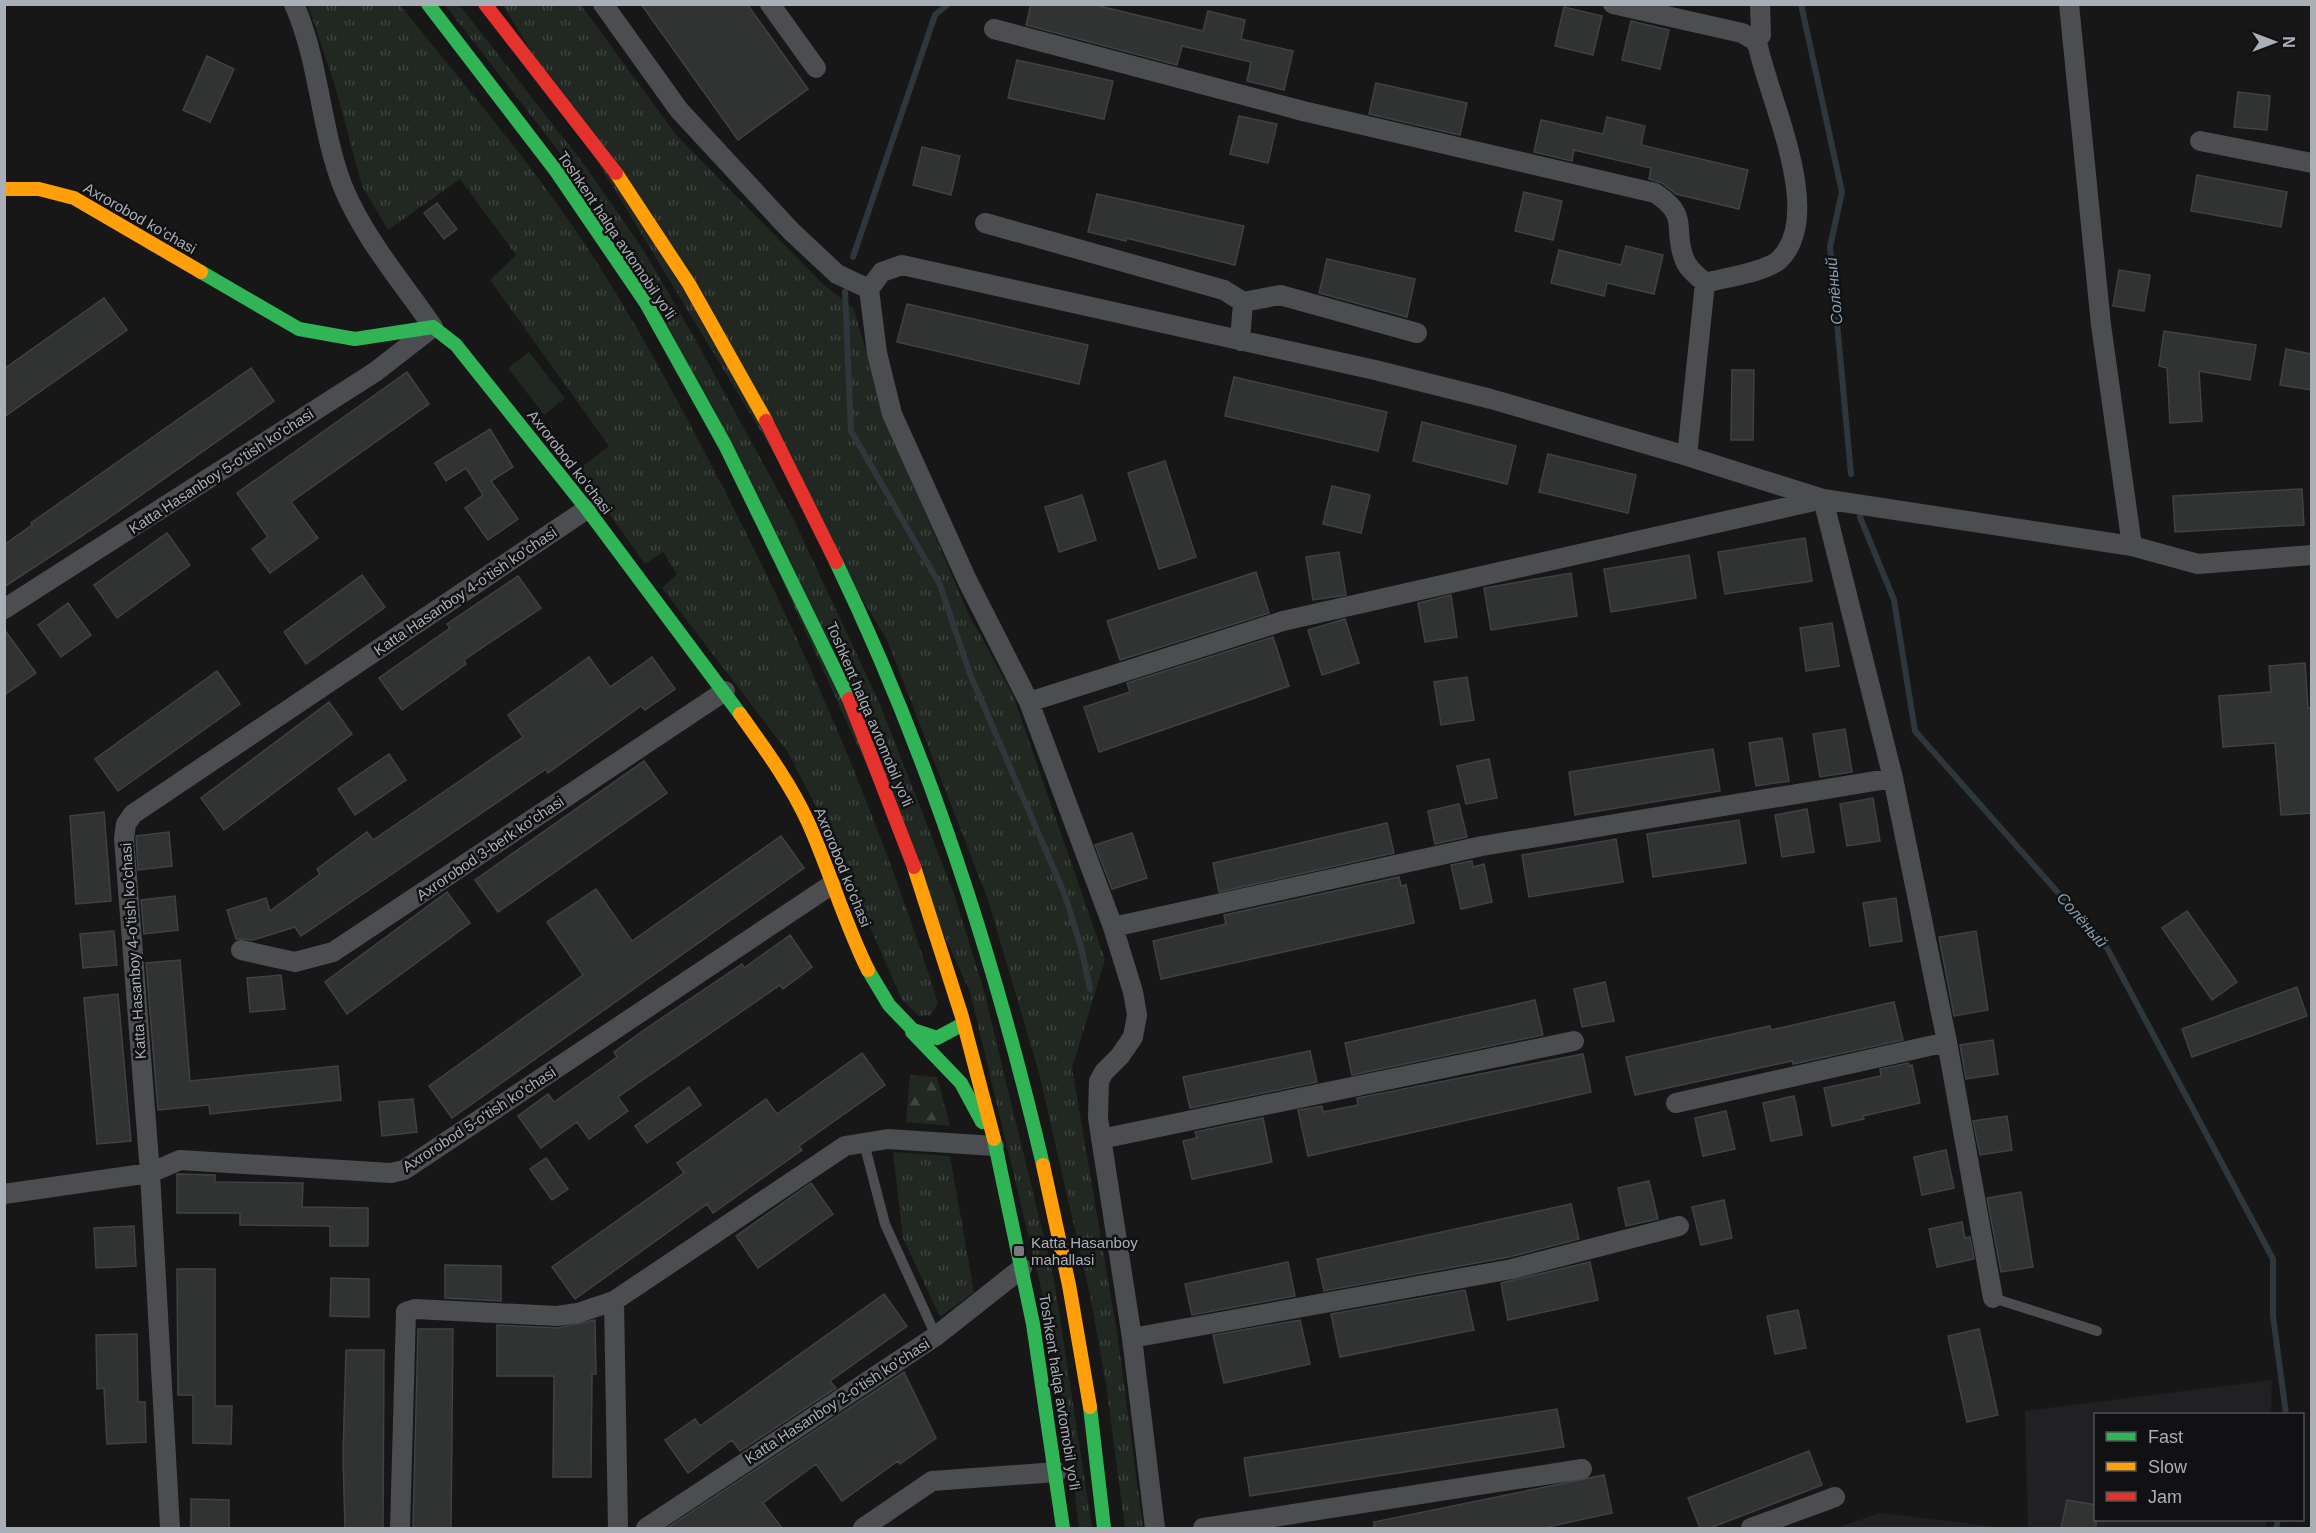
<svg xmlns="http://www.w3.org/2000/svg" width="2316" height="1533" font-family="Helvetica,sans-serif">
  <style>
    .built { fill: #212123 }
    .grass { fill: url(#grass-tufts) }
    .forest { fill: url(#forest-firs) }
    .garden { fill: #212721 }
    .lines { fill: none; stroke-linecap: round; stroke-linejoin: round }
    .stream { stroke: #2e373c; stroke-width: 6 }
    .building { fill: #313232; stroke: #3f4143; stroke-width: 1.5 }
    .lane { stroke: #4b4d50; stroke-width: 10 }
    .street { stroke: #4b4d50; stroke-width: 20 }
    .fast { stroke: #30b455; stroke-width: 14 }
    .slow { stroke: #ff9f0a; stroke-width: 14 }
    .jam { stroke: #e5322d; stroke-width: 14 }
    .poi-dot { fill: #767a7f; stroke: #111113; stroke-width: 2 }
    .labels { text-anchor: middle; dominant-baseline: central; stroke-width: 5; stroke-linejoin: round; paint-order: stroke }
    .street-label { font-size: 15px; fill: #a9afb7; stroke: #111113 }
    .poi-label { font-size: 15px; fill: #a9afb7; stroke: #111113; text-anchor: start }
    .water-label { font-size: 16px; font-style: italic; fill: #849eae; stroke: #111113 }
  </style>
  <defs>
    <pattern id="grass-tufts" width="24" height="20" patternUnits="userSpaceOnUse" patternTransform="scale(1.5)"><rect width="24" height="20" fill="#212721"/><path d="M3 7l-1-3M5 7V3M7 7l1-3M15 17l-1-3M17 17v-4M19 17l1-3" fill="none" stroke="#3e443f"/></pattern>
    <pattern id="forest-firs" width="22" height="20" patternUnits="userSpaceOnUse" patternTransform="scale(1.5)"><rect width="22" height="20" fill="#212721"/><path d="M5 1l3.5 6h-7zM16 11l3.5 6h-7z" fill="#3e443f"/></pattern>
  </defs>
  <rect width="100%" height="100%" fill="#171717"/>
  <path class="built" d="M 2272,1380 L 2271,1414 L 2096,1414 L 2096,1520 L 2266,1520 L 2266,1528 L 2028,1528 L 2025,1411 Z
    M 1880,1513 L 2008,1528 L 1836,1528 Z"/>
  <path class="grass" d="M 308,5 L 400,5 C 469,91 542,175 601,269 C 649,345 691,425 732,505 C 815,668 883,829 938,1003 L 931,1015 L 919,1016 L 902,1000 L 823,820 L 787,751 L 662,588 L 677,574 L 663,552 L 645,564 L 578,470 L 609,446 L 490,280 L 516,255 L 460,179 L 388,230 L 362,186 L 335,86 Z
    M 445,5 L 459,5 L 465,12 L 586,167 L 644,251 L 695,339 L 792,516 L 879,702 L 953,891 L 983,987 L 1054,1279 L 1092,1528 L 1079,1528 L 1067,1427 L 1051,1330 L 970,992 L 634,256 L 607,213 Z
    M 503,5 L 581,5 L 677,136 L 823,284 L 854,309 L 887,424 L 968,613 L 1013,695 L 1105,960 L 1072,1068 L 1118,1338 L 1143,1528 L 1125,1528 L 1106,1384 L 1090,1295 L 1039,1073 L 988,900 L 887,640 Z
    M 893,1152 L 950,1156 L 974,1292 L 940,1317 L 903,1238 Z"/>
  <path class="forest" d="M 910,1075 L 937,1077 L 950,1126 L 906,1122 Z"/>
  <path class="garden" d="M 529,352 L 565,398 L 544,415 L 508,368 Z"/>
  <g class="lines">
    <path class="stream" d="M 1801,4 L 1842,192 L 1830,247 L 1851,474
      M 853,257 L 935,15 L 948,4
      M 845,292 L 851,431 L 940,585 L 970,674 L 1065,895 L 1081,947 L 1090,989
      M 1860,517 L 1894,600 L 1915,731 L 2107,948 L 2273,1259 L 2273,1316 L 2286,1414
      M 2276,1528 L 2278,1520"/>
  </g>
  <path class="building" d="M 641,4 L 747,4 L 808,89 L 738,140 Z
    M 1031,4 L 1091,4 L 1203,31 L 1208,11 L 1245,20 L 1241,39 L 1293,51 L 1284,90 L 1247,81 L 1251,62 L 1182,46 L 1177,65 L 1026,25 Z
    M 1564,7 L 1602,16 L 1593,55 L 1555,46 Z
    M 1631,21 L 1669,30 L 1660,69 L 1622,60 Z
    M 207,56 L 234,69 L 210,122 L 183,110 Z
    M 1017,60 L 1113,81 L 1104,119 L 1008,98 Z
    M 1376,83 L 1467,103 L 1460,135 L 1369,114 Z
    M 2238,92 L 2270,96 L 2267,130 L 2234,127 Z
    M 1239,116 L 1277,124 L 1268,163 L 1230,154 Z
    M 1607,117 L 1645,126 L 1641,145 L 1748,170 L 1739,209 L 1676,194 L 1662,183 L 1649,179 L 1651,168 L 1574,150 L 1572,161 L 1534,152 L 1541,120 L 1603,134 Z
    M 922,147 L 960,156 L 951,195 L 913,185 Z
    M 2197,175 L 2287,192 L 2281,227 L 2191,211 Z
    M 1524,192 L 1562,201 L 1553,240 L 1515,231 Z
    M 1097,194 L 1244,226 L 1235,265 L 1126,238 L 1126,241 L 1088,232 Z
    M 437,203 L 457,229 L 444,239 L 424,213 Z
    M 1626,246 L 1663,255 L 1654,294 L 1607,283 L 1604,296 L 1551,283 L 1559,250 L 1621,265 Z
    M 1327,259 L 1415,279 L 1407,317 L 1319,293 Z
    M 2119,270 L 2150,275 L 2144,311 L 2113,306 Z
    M 104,298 L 127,330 L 4,417 L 4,369 Z
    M 907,304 L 1088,345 L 1079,384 L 897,342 Z
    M 2164,331 L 2256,345 L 2250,380 L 2199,371 L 2202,421 L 2170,423 L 2167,368 L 2159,366 Z
    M 2286,349 L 2312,354 L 2312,390 L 2280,385 Z
    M 251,368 L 274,401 L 103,522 L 4,587 L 4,545 L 32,525 L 31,523 Z
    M 1732,370 L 1754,370 L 1753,440 L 1731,440 Z
    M 407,372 L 429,404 L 291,502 L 318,538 L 270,573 L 252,549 L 268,537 L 237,493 Z
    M 1234,377 L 1387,412 L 1378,451 L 1225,416 Z
    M 1422,422 L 1516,446 L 1507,484 L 1413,461 Z
    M 490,429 L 513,467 L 491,481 L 518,519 L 488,540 L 465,508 L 483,495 L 466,468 L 446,481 L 435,463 Z
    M 1548,454 L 1636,475 L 1628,513 L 1539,492 Z
    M 1165,461 L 1196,557 L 1159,569 L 1128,473 Z
    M 1332,486 L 1370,495 L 1361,533 L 1323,524 Z
    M 2302,489 L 2304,525 L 2175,532 L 2173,496 Z
    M 1082,495 L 1096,540 L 1059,552 L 1045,507 Z
    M 167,533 L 190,565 L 117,618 L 94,585 Z
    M 1805,538 L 1812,581 L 1725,594 L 1718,552 Z
    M 1339,552 L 1346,595 L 1313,600 L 1306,557 Z
    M 1689,555 L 1696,598 L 1611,612 L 1604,569 Z
    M 1256,572 L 1269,613 L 1120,660 L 1107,621 Z
    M 1571,573 L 1577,616 L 1491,630 L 1484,588 Z
    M 362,575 L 385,607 L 306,664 L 284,632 Z
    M 518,576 L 541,608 L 464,660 L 466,664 L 402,710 L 379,678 L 450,628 L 447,624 Z
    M 1451,595 L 1457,637 L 1425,642 L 1418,603 Z
    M 68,603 L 91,635 L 61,657 L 38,625 Z
    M 1345,619 L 1359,663 L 1322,675 L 1308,630 Z
    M 1832,623 L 1839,666 L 1806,671 L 1800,628 Z
    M 4,629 L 36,673 L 4,695 Z
    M 1273,637 L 1289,686 L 1099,752 L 1084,707 L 1130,692 L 1127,683 Z
    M 589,657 L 610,687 L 652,657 L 675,689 L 645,710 L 641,706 L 548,773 L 546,769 L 301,936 L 295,927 L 253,940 L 236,939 L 227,910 L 266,898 L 270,911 L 320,874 L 317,869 L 367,832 L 373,840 L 464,778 L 523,737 L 508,715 Z
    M 2305,663 L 2308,708 L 2312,708 L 2312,813 L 2281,815 L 2275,743 L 2223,747 L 2219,696 L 2271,692 L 2269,666 Z
    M 217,671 L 240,704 L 118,791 L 95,759 Z
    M 1467,677 L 1474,720 L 1441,725 L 1434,682 Z
    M 329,702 L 352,734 L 224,830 L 201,798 Z
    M 1845,729 L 1852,772 L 1820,777 L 1813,734 Z
    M 1782,738 L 1789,781 L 1756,786 L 1749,743 Z
    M 1713,749 L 1720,791 L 1575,815 L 1569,772 Z
    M 389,754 L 406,780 L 355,815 L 338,789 Z
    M 1489,759 L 1497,798 L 1466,804 L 1457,766 Z
    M 644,761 L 667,793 L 498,912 L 475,880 Z
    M 1873,798 L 1880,841 L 1847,846 L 1840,804 Z
    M 1459,804 L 1467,837 L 1435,844 L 1428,811 Z
    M 1807,809 L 1814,852 L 1782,857 L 1775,815 Z
    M 104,812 L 111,901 L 76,904 L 70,816 Z
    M 1739,820 L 1746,863 L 1653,877 L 1647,834 Z
    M 1387,823 L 1394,853 L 1219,892 L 1213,863 Z
    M 169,832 L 172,866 L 138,870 L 136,836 Z
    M 1132,833 L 1147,878 L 1112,889 L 1095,845 Z
    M 781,836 L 804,868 L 452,1118 L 429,1086 L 583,975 L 547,922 L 596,889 L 632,941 Z
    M 1616,839 L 1623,882 L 1529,897 L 1522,855 Z
    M 1472,861 L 1473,867 L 1484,864 L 1492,902 L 1461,909 L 1451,865 Z
    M 1399,877 L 1401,886 L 1406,885 L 1414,923 L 1161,979 L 1153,941 L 1226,924 L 1224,915 Z
    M 447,892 L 470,923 L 347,1014 L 325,982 Z
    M 175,896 L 178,930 L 144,934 L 141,900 Z
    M 1896,898 L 1902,941 L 1870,946 L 1863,903 Z
    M 2187,911 L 2237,982 L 2212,1000 L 2162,928 Z
    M 114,931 L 117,965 L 83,968 L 80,934 Z
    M 1976,931 L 1988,1010 L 1954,1016 L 1939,937 Z
    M 790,935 L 812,967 L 783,989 L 780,985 L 618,1097 L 628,1111 L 589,1139 L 577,1122 L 541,1148 L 518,1116 L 548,1094 L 554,1102 L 617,1057 L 614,1052 L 644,1030 L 742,964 L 744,968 Z
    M 180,960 L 190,1081 L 338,1066 L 341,1100 L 210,1114 L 209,1105 L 158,1110 L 146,963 Z
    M 281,975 L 285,1009 L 250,1012 L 247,978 Z
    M 1605,982 L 1614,1021 L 1582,1027 L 1574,989 Z
    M 2297,987 L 2307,1016 L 2192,1057 L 2182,1029 Z
    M 118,994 L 131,1141 L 97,1144 L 84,998 Z
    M 1535,1000 L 1543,1035 L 1352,1075 L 1345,1043 Z
    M 1894,1002 L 1903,1040 L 1793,1064 L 1792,1061 L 1635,1095 L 1626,1057 L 1770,1026 L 1771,1030 Z
    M 1993,1040 L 1998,1074 L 1966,1079 L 1960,1045 Z
    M 1310,1051 L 1317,1082 L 1190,1108 L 1183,1077 Z
    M 862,1053 L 885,1085 L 799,1146 L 802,1150 L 713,1213 L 707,1204 L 575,1299 L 552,1267 L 684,1173 L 677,1163 L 766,1099 L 777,1114 Z
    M 1583,1054 L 1591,1092 L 1308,1156 L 1298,1110 L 1322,1106 L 1323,1112 L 1358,1105 L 1357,1098 Z
    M 1908,1063 L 1909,1066 L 1912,1065 L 1920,1103 L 1863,1116 L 1864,1119 L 1832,1126 L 1824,1088 L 1881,1076 L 1880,1069 Z
    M 689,1087 L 701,1105 L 647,1143 L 635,1126 Z
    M 1794,1096 L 1802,1135 L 1771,1141 L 1763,1103 Z
    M 413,1099 L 417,1132 L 382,1136 L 379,1102 Z
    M 1726,1111 L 1735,1149 L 1703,1156 L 1695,1118 Z
    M 2007,1116 L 2012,1150 L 1980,1155 L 1973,1121 Z
    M 1263,1118 L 1272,1162 L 1192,1179 L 1183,1141 L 1197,1138 L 1195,1132 Z
    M 1946,1150 L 1954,1188 L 1922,1195 L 1914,1157 Z
    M 546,1158 L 568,1189 L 552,1200 L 530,1169 Z
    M 177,1174 L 215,1175 L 215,1182 L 303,1183 L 302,1207 L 368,1208 L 368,1246 L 330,1246 L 330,1226 L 240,1225 L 240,1213 L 177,1213 Z
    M 1649,1181 L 1658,1219 L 1626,1226 L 1618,1188 Z
    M 811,1183 L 833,1214 L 758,1268 L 736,1236 Z
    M 2021,1192 L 2033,1267 L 2001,1272 L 1987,1198 Z
    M 1724,1200 L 1732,1238 L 1701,1245 L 1692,1207 Z
    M 1571,1204 L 1579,1239 L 1509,1257 L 1324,1291 L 1317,1259 Z
    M 1962,1222 L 1965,1238 L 1970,1237 L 1974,1259 L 1937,1267 L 1929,1229 Z
    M 134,1226 L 136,1266 L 96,1268 L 94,1228 Z
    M 1288,1262 L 1295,1296 L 1192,1315 L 1185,1284 Z
    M 1590,1262 L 1598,1300 L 1508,1320 L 1501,1283 Z
    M 445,1265 L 501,1266 L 501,1301 L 445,1298 Z
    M 177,1269 L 215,1269 L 215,1406 L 232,1406 L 231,1444 L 193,1443 L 193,1395 L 178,1395 Z
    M 331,1278 L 369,1279 L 369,1317 L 330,1316 Z
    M 1465,1290 L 1474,1330 L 1340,1357 L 1331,1314 Z
    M 884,1294 L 907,1326 L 830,1381 L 836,1388 L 740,1451 L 732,1440 L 688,1473 L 665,1440 L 695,1419 L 700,1426 Z
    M 1798,1310 L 1806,1348 L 1775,1354 L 1767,1316 Z
    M 595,1320 L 596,1374 L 592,1374 L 591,1477 L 553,1477 L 554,1376 L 497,1376 L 497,1325 L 558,1328 Z
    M 1300,1320 L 1310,1364 L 1224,1383 L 1213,1335 Z
    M 418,1329 L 453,1329 L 451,1528 L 413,1528 Z
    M 1979,1329 L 1998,1415 L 1967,1422 L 1948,1336 Z
    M 137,1334 L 138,1402 L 145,1402 L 146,1442 L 107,1444 L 104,1388 L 97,1389 L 96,1335 Z
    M 346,1350 L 384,1350 L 383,1528 L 345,1528 L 343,1456 Z
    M 904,1372 L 936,1438 L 900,1464 L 898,1461 L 842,1501 L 816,1464 L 763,1503 L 782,1528 L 667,1528 Z
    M 1557,1409 L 1564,1447 L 1250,1496 L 1244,1458 Z
    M 1809,1451 L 1822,1485 L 1710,1528 L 1700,1528 L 1688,1498 Z
    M 1604,1475 L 1612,1513 L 1543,1528 L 1374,1528 L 1374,1522 Z
    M 191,1499 L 229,1500 L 229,1528 L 191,1528 Z
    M 2067,1500 L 2096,1505 L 2096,1528 L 2061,1528 Z"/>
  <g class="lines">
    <path class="lane" d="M 864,1143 L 885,1224 L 936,1336
      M 1993,1298 L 2097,1331"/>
    <path class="street" d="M 603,4 L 679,110 L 791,231 L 837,274 L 869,289
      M 770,4 L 816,68
      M 1613,4 L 1742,33 L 1754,40 L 1758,46 C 1769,100 1826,215 1779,260 C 1766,272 1723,278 1705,283
      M 2069,4 L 2101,325 L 2132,546
      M 994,29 L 1303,111 L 1655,193 C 1691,217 1672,227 1684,258 C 1687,269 1698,276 1705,283 L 1687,456
      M 1754,40 L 1761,35 L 1760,4
      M 2200,141 L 2312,163
      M 985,223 L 1224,290 L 1243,302 L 1240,341
      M 1243,302 L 1280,295 L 1417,333
      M 4,609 L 375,372 L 433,327 C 402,282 364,238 343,187 C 320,128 320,63 294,4
      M 1029,702 L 1283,621 L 1823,499 L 1893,778 L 1947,1042 L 1993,1298
      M 1113,927 L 1482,846 L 1893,778
      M 241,950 L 295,962 L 333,952 L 725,691
      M 1676,1103 L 1947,1042
      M 1101,1139 L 1574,1041
      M 4,1194 L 150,1173 L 180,1160 L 391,1173 L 404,1170 L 831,885
      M 614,1301 L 618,1528
      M 1132,1338 L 1512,1269 L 1679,1226
      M 170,1528 L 150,1173 L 124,838 L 126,824 L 133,814 L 587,509
      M 400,1528 L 406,1312 L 415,1309 L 557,1316 L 578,1313 L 614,1301 L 845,1146 L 888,1139 L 994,1146
      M 646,1528 L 936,1336 L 1022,1268
      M 863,1528 L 932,1481 L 1057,1472
      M 1155,1528 L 1132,1338 L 1098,1118 L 1099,1081 L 1104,1072 L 1120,1056 L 1133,1037 L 1137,1015 L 1133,992 L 1113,927 L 1029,702 L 967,580 L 892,414 L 877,353 L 869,289 L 882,272 L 902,265 L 1375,370 L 1491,399 L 1687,456 L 1823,499 L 2132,546 L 2198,564 L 2312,555
      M 1203,1528 L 1582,1469
      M 1751,1528 L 1835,1497"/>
    <path class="fast" d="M 428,4 L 556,171 L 646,303 L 725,445 L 849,699
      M 201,272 L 299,329 L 355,339 L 433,327 L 456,345 L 587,509 L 740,714
      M 836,562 C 929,755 994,956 1043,1165
      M 868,970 L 889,1005 L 913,1030 L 937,1038 L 963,1024
      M 912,1032 L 961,1083 L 982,1122
      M 994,1139 L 1033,1324 L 1063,1528
      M 1090,1407 L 1104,1528"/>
    <path class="slow" d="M 616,173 L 689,284 L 766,421
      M 4,189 L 39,189 L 74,198 L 201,272
      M 740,714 C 765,749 790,783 808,822 C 830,871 844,922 868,970
      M 914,867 L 962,1017 L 994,1139
      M 1043,1165 L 1069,1285 L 1090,1407"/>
    <path class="jam" d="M 485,4 L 616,173
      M 766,421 L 836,562
      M 849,699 L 914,867"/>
  </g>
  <rect class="poi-dot" x="1013" y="1245" width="12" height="12" rx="3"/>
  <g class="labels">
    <g class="street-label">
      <text transform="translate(140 218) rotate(30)">Axrorobod ko'chasi</text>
      <text transform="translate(617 235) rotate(56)">Toshkent halqa avtomobil yo'li</text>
      <text transform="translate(570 462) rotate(52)">Axrorobod ko'chasi</text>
      <text transform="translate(221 471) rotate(-33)">Katta Hasanboy 5-o'tish ko'chasi</text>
      <text transform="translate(465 591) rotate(-34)">Katta Hasanboy 4-o'tish ko'chasi</text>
      <text transform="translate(870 714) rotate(67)">Toshkent halqa avtomobil yo'li</text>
      <text transform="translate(490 848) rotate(-34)">Axrorobod 3-berk ko'chasi</text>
      <text transform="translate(843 867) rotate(68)">Axrorobod ko'chasi</text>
      <text transform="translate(133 951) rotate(-94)">Katta Hasanboy 4-o'tish ko'chasi</text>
      <text transform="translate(479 1119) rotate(-33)">Axrorobod 5-o'tish ko'chasi</text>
      <text transform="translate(1060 1392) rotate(81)">Toshkent halqa avtomobil yo'li</text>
      <text transform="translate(837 1401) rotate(-33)">Katta Hasanboy 2-o'tish ko'chasi</text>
    </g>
    <g class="poi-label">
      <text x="1031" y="1242">Katta Hasanboy<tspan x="1031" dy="17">mahallasi</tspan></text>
    </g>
    <g class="water-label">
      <text transform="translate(1834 291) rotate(-95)">Солёный</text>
      <text transform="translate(2082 920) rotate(49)">Солёный</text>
    </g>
  </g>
  <rect width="2316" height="1533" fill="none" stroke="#a9afb7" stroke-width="12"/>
  <rect x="2094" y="1413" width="210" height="108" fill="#111113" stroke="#4e5055" stroke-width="1.5"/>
  <rect x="2106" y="1432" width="30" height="9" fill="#30b455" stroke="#4e5055" stroke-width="1.5"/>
  <text x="2148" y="1443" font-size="18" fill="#a9afb7">Fast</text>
  <rect x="2106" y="1462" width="30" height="9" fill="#ff9f0a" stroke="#4e5055" stroke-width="1.5"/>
  <text x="2148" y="1473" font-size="18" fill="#a9afb7">Slow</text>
  <rect x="2106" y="1492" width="30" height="9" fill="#e5322d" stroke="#4e5055" stroke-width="1.5"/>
  <text x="2148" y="1503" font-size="18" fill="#a9afb7">Jam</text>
  <g transform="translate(2274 42) rotate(90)" stroke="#111113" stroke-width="4.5" paint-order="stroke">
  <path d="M0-4.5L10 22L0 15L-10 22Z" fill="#a9afb7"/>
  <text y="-9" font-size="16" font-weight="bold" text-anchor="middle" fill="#a9afb7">N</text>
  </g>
</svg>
